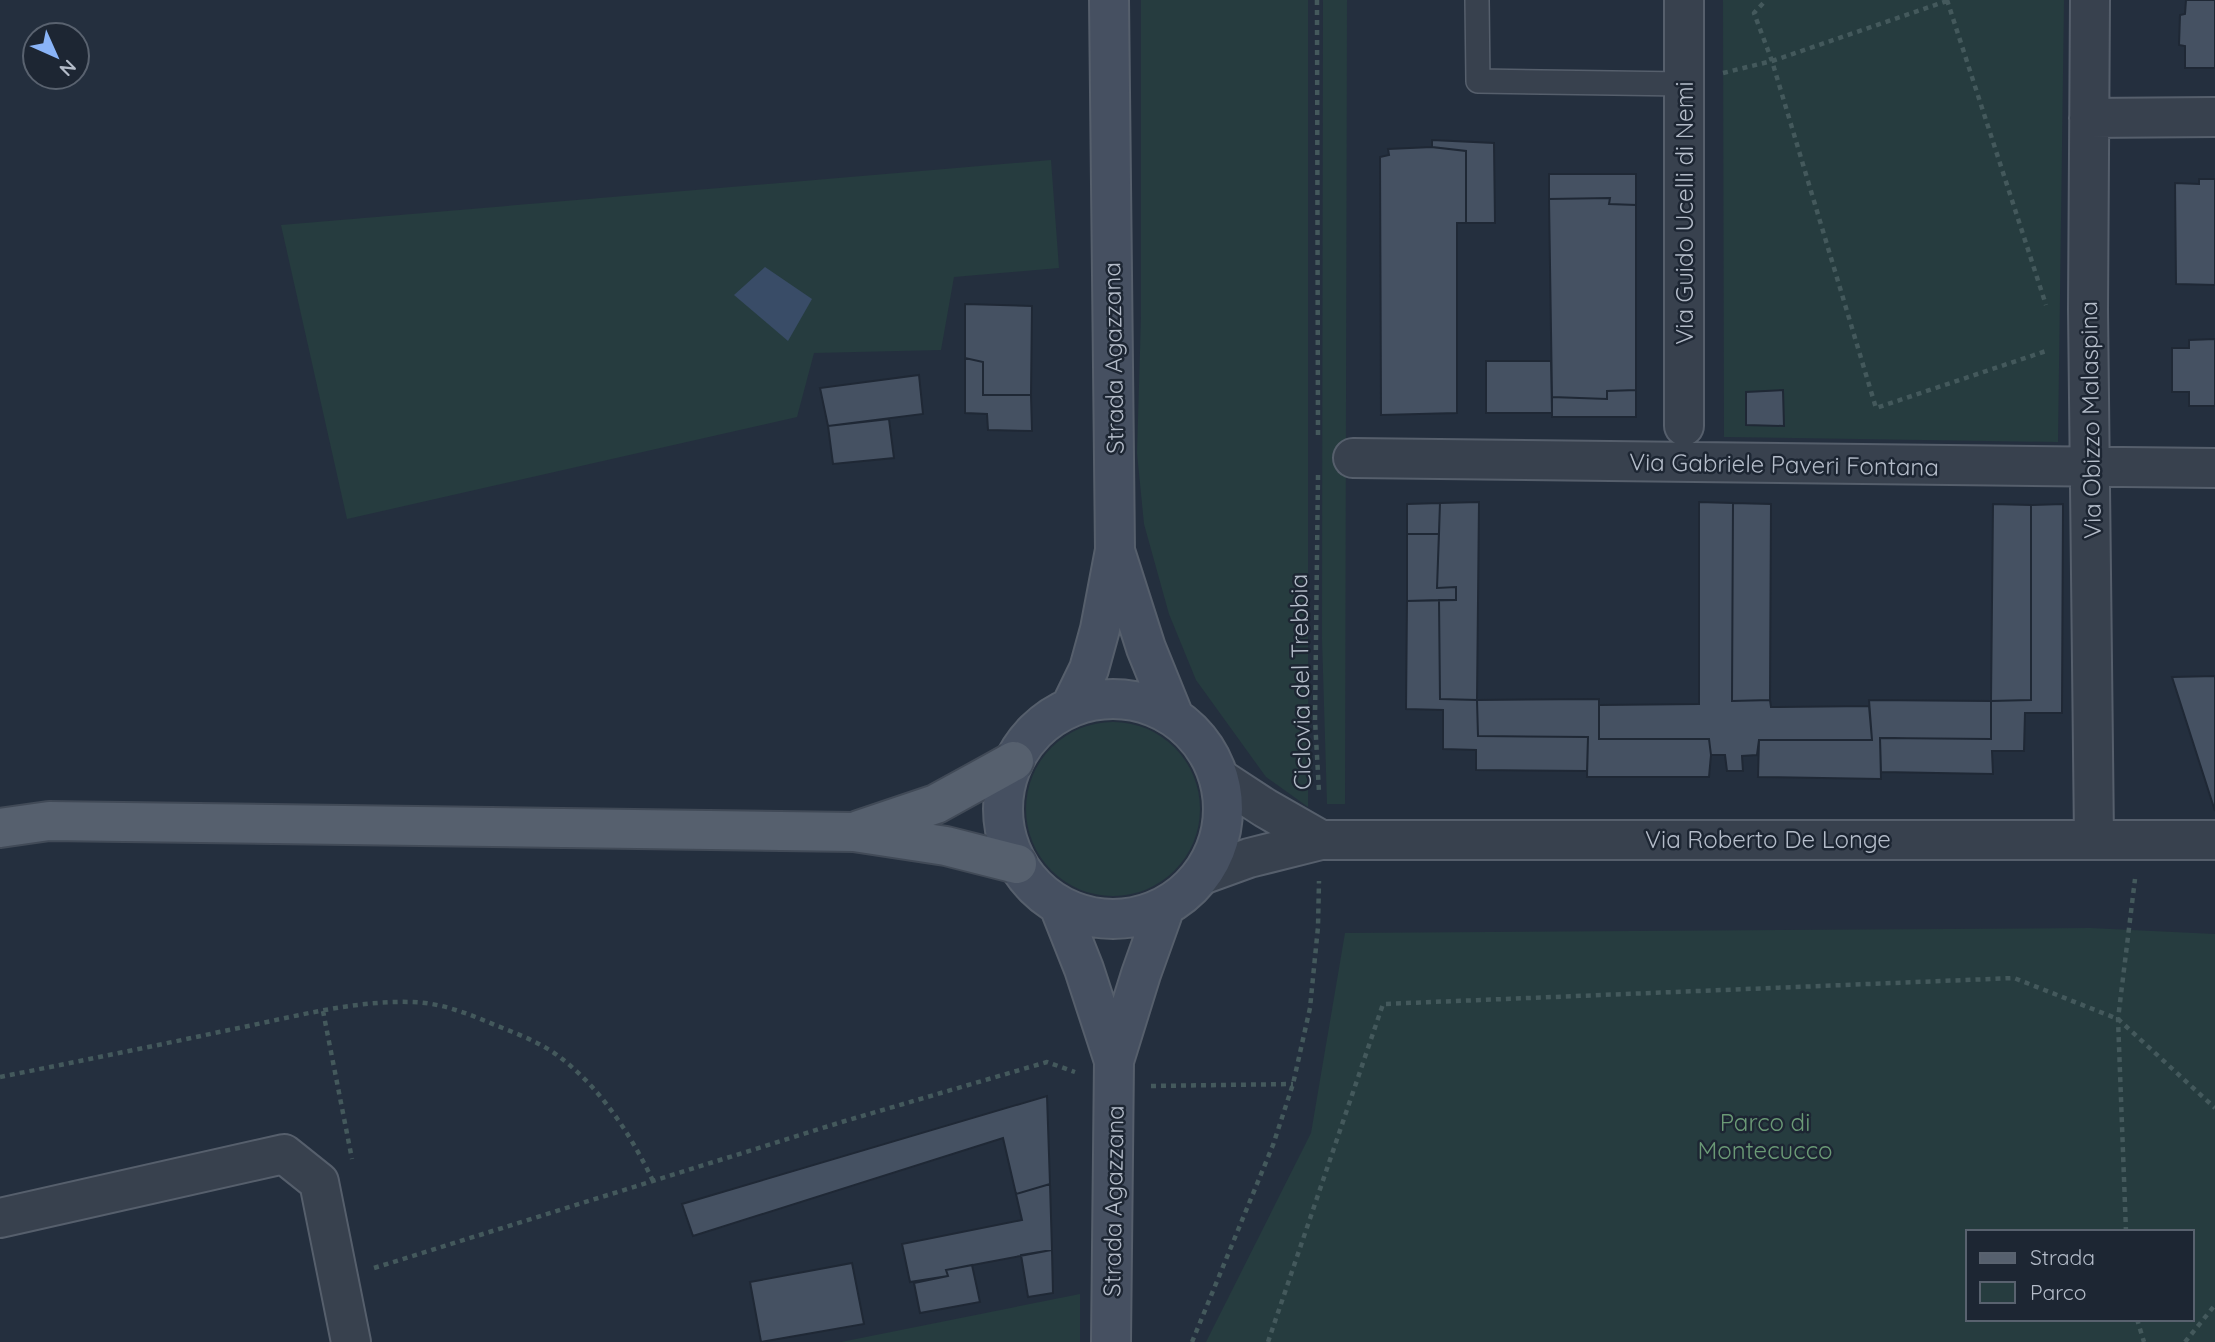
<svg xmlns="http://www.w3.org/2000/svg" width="2215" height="1342" font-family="Quicksand,sans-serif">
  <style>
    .green { fill: #263c3f; fill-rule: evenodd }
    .water { fill: #394c67 }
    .building { fill: #455162; stroke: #1f2835; stroke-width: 2 }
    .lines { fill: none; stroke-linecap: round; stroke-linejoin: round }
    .lane-casing { stroke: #565f6c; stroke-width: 26 }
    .street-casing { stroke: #565f6c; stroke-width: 42 }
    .secondary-casing { stroke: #565f6c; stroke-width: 42 }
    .primary-casing { stroke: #414a57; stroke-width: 42 }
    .path { stroke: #44595c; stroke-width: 4.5; stroke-dasharray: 5 5; stroke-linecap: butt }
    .lane { stroke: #38414e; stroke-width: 23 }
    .street { stroke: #38414e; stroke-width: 38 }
    .secondary { stroke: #465061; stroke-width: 38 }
    .primary { stroke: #56606e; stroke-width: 38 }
    .labels { text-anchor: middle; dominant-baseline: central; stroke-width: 5; stroke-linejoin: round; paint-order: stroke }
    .street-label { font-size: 24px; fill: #b4bcc9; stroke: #1d2633 }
    .park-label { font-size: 24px; fill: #6b9a76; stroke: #1d2633 }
  </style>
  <rect width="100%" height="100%" fill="#242f3e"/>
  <path class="green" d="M 1141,0 L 1308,0 L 1308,807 L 1266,777 L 1196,680 L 1169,614 L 1144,524 L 1137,453 L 1141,317 Z
    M 1323,0 L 1347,0 L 1345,804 L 1327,804 L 1322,639 Z
    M 1723,0 L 2064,0 L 2058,442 L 1724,437 Z
    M 1051,160 L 1059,268 L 954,277 L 941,350 L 814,353 L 797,417 L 347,519 L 281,225 Z
    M1026 809a87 87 0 1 1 174 0a87 87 0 1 1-174 0Z
    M 2090,928 L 2215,934 L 2215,1342 L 1206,1342 L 1311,1133 L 1345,933 ZM 1968,1232 L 2192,1232 L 2192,1319 L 1968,1319 Z
    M 1080,1294 L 1080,1342 L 841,1342 Z"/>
  <path class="water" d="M 765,267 L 812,299 L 788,341 L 734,295 Z"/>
  <path class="building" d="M 2186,0 L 2215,0 L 2215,68 L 2185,68 L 2185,46 L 2179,45 L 2180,15 L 2185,14 Z
    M 1432,140 L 1494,143 L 1495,223 L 1466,223 L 1466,151 L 1432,147 Z
    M 1432,147 L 1466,151 L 1466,223 L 1457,223 L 1457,413 L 1381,415 L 1380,157 L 1389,155 L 1388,149 Z
    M 1549,174 L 1636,174 L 1636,205 L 1609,204 L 1610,198 L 1549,199 Z
    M 2199,179 L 2215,179 L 2215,285 L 2176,284 L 2175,183 L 2199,184 Z
    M 1610,198 L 1609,204 L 1636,205 L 1636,390 L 1607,391 L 1607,399 L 1552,397 L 1549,199 Z
    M 965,304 L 1032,306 L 1031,395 L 983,395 L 983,362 L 965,358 Z
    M 2215,339 L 2215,406 L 2189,406 L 2189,392 L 2172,392 L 2172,348 L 2189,348 L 2189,340 Z
    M 965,358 L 983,362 L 983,395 L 1031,395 L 1032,431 L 988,430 L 987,414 L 965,413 Z
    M 1486,361 L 1551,361 L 1552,413 L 1486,413 Z
    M 919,375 L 923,414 L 828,426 L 820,388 Z
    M 1636,390 L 1636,417 L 1552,417 L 1552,397 L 1607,399 L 1607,391 Z
    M 1783,390 L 1784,426 L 1746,425 L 1746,392 Z
    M 889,419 L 894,458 L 833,464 L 828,426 Z
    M 1479,502 L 1477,700 L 1440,699 L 1439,600 L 1456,600 L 1456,587 L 1437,588 L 1440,503 Z
    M 1699,502 L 1733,503 L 1732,701 L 1770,700 L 1771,707 L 1869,706 L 1872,740 L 1759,740 L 1757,755 L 1742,756 L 1743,771 L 1727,771 L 1725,755 L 1711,755 L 1709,739 L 1599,739 L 1599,705 L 1699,704 Z
    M 1440,503 L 1439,534 L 1407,534 L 1407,504 Z
    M 1733,503 L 1771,504 L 1770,700 L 1732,701 Z
    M 1993,504 L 2031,505 L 2031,700 L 1991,701 Z
    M 2063,504 L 2062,713 L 2025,713 L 2024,751 L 1992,751 L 1993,774 L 1881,772 L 1880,738 L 1991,739 L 1991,701 L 2031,700 L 2031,505 Z
    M 1407,534 L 1439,534 L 1437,588 L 1456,587 L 1456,600 L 1407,601 Z
    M 1439,600 L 1440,699 L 1477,700 L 1478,736 L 1588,737 L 1587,771 L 1476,770 L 1476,750 L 1443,749 L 1443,710 L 1406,709 L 1407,601 Z
    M 2215,676 L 2215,811 L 2172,677 Z
    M 1599,699 L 1599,739 L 1709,739 L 1711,755 L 1709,777 L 1587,777 L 1588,737 L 1478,736 L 1477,700 Z
    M 1869,700 L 1991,701 L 1991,739 L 1880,738 L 1881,779 L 1758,777 L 1759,740 L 1872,740 Z
    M 1047,1096 L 1050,1184 L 1016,1194 L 1003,1138 L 693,1236 L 682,1204 Z
    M 1050,1184 L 1052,1250 L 946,1270 L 948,1276 L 910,1282 L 902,1244 L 1022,1220 L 1016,1194 Z
    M 1052,1250 L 1053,1293 L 1028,1297 L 1021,1255 Z
    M 852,1263 L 864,1324 L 761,1342 L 750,1282 Z
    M 972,1265 L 980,1302 L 920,1313 L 914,1283 L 948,1276 L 946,1270 Z"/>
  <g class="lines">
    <g class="lane-casing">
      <path id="lane" d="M 1477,0 L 1478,81 L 1684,84"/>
    </g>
    <g class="street-casing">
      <path id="street" d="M 1684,0 L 1684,426
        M 2090,0 L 2088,309 L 2094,839
        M 2089,118 L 2215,117
        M 1353,458 L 2215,468
        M 1219,778 L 1265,808 L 1321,840
        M 1202,875 L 1249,858 L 1321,840 L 2215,840
        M 0,1218 L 284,1154 L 319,1182 L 351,1342"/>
    </g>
    <g class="secondary-casing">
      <path id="secondary" d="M 1116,554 L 1146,648 L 1174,717
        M1003 809a110 110 0 1 1 220 0a110 110 0 1 1-220 0Z
        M 1070,708 L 1089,669 L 1100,629 L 1115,550 L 1109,0
        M 1059,906 L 1084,969 L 1114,1061
        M 1111,1342 L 1114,1061 L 1141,974 L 1165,907"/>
    </g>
    <g class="primary-casing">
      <path id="primary" d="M 0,828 L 49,821 L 854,832 L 946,846 L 1017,864
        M 859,830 L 936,804 L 1014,761"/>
    </g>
    <path class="path" d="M 1317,0 L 1318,439
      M 1947,0 L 2046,305
      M 1947,1 L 1772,61 L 1876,408 L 2049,350
      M 1723,73 L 1772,61 L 1754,13 L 1766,0
      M 1318,475 L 1315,720 L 1319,792
      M 323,1011 L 352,1159
      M 0,1077 C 75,1062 150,1047 224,1031 C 286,1019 350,1000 413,1002 C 442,1003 469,1014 495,1025 C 518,1034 542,1043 561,1058 C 602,1090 631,1135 653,1181
      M 1151,1086 L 1293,1084
      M 2126,1232 L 2118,1019 L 2135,879
      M 374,1268 L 845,1121 L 1047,1062 L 1075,1072
      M 2137,1319 L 2144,1342
      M 1192,1342 L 1273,1145 L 1293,1084 L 1310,1008 L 1318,927 L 1319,881
      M 1268,1342 L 1383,1004 L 2014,978 L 2118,1019 L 2215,1108
      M 2185,1342 L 2215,1305"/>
    <use href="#lane" class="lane"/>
    <use href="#street" class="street"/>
    <use href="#secondary" class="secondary"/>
    <use href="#primary" class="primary"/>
  </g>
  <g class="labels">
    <g class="street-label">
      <text transform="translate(1684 213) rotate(-90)">Via Guido Ucelli di Nemi</text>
      <text transform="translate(1113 358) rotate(-91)">Strada Agazzana</text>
      <text transform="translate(2090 420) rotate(-91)">Via Obizzo Malaspina</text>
      <text transform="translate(1784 464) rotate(1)">Via Gabriele Paveri Fontana</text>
      <text transform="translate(1300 682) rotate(-91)">Ciclovia del Trebbia</text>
      <text x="1768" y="839">Via Roberto De Longe</text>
      <text transform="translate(1113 1201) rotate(-89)">Strada Agazzana</text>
    </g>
    <g class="park-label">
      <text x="1765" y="1122">Parco di<tspan x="1765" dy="28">Montecucco</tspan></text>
    </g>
  </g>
  <rect x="1966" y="1230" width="228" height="91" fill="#1d2633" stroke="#59626f" stroke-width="2"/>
  <rect x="1980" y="1253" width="35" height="10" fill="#56606e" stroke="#59626f" stroke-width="2"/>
  <text x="2030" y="1265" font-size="21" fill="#b4bcc9">Strada</text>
  <rect x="1980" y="1282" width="35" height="21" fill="#263c3f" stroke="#59626f" stroke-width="2"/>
  <text x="2030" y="1300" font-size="21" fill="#b4bcc9">Parco</text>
  <g transform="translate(56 56) rotate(135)"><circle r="33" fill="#1d2633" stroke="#59626f" stroke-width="2"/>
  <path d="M0-5L12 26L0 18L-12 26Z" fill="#8ab4f8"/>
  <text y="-10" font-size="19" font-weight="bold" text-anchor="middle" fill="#b4bcc9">N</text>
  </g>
</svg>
